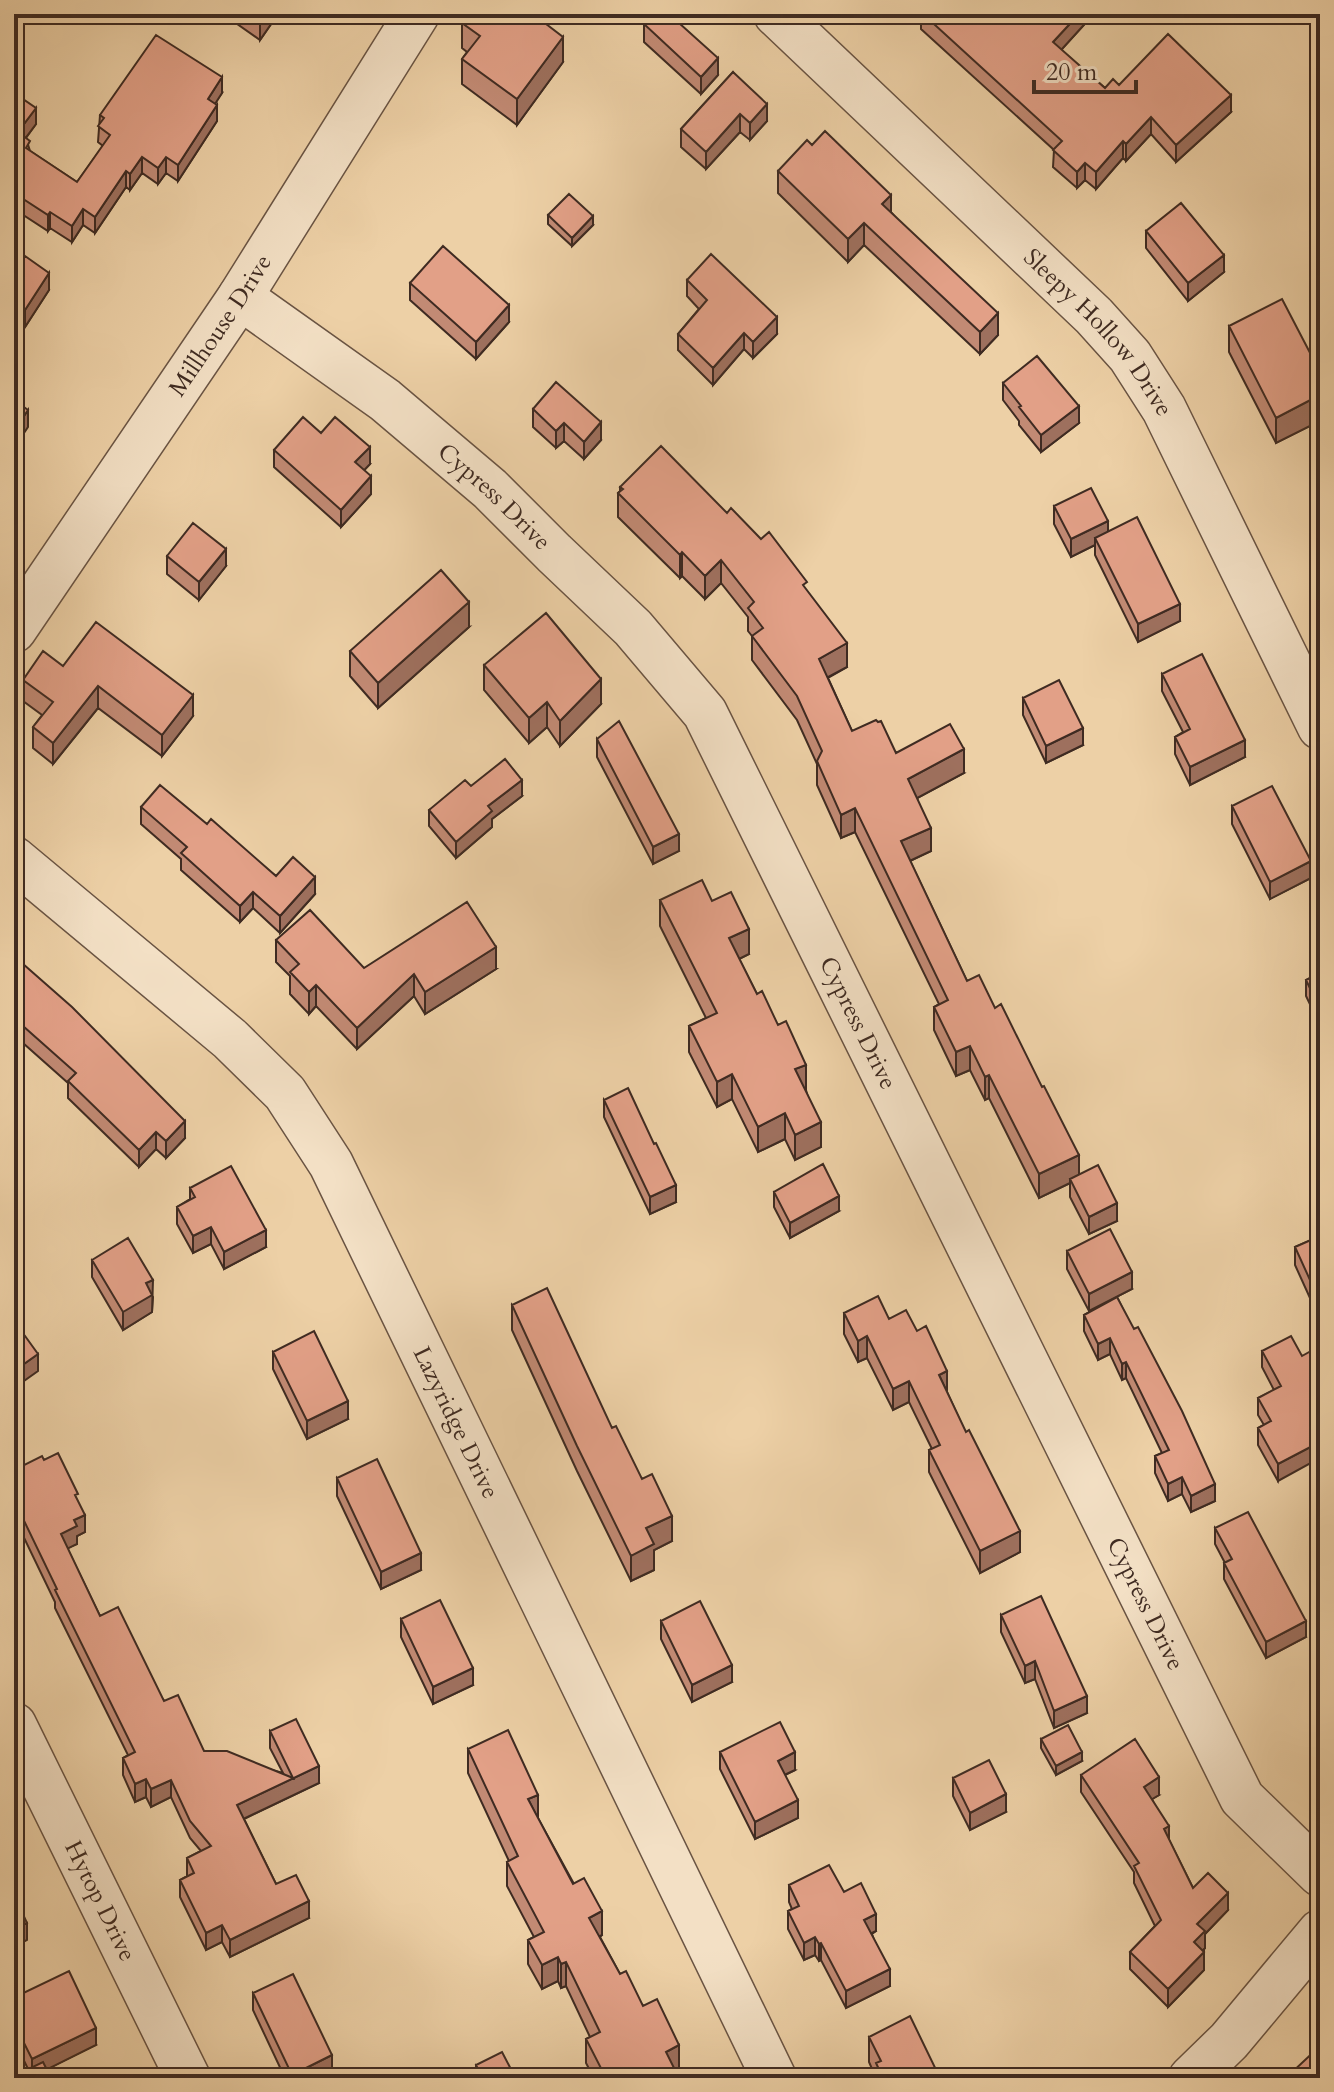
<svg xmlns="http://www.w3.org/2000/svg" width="1334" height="2092" font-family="Cardo,serif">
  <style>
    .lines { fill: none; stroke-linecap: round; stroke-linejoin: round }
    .minor-casing { stroke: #6a5443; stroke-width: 47 }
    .minor { stroke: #f3e0c5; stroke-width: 44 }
    .wall { fill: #c28a74; stroke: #3f2b22; stroke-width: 2 }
    .shaded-wall { fill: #9e705e; stroke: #3f2b22; stroke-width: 2 }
    .building { fill: #e2a087; stroke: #3f2b22; stroke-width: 2 }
    .labels { text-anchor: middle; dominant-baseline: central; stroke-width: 6; stroke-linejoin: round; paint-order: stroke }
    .street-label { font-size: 24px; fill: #3f2b22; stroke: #f3e0c5 }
  </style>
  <rect width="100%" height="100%" fill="#edd0a6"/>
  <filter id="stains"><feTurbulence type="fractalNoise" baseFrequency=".0025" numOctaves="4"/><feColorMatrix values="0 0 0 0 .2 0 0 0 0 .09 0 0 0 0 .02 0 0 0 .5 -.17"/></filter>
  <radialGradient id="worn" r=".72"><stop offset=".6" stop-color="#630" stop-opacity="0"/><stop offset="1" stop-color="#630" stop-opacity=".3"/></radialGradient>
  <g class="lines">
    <g class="minor-casing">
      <g id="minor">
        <path id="s1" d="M 776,14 L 1094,316 L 1130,356 L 1164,409 L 1320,727"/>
        <path id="s2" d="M 240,297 L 385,400 L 490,489 L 554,553 L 633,628 L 705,713 L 1242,1798 L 1320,1874"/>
        <path id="s3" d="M 14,630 L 240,297 L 417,14"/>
        <path id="s4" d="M 14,859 L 230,1039 L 285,1093 L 331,1164 L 774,2078"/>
        <path id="s5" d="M 14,1725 L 188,2078"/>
        <path d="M 1191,2078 L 1229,2041 L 1320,1932"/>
      </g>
    </g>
    <use href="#minor" class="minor"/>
  </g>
  <path class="wall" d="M 223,14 L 278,14 L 260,40 Z
    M 921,14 L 1091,14 L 1091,17 L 1061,50 L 1105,88 L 1119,85 L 1231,112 L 1176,162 L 1151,134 L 1126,161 L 1123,158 L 1096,189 L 1085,180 L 1077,188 L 1053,167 L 1054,150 L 921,29 Z
    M 1169,14 L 1182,14 L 1176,21 Z
    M 462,23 L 563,62 L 517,125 L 462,84 L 462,59 L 467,52 L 462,48 Z
    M 644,24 L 718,75 L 701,94 L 644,42 Z
    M 733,72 L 767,121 L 750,140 L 740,132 L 706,169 L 681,147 L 681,129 Z
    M 14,93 L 36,124 L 26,138 L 30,151 L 77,182 L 103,146 L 98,142 L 100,115 L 222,93 L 215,103 L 217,121 L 178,181 L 166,173 L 158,184 L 142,173 L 130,190 L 126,187 L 95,233 L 83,225 L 72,242 L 50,228 L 48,231 L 14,209 Z
    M 778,171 L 891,212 L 998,335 L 980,354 L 864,245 L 848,262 L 778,193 Z
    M 548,215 L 593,225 L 572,246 L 548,224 Z
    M 1146,231 L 1224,272 L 1188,301 L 1146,248 Z
    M 14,272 L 49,290 L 25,327 L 23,326 L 15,338 L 14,337 Z
    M 687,280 L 777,334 L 753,358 L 744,349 L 713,385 L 678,350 L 678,334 L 699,309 L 687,296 Z
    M 410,283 L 509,322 L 476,359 L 410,300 Z
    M 1229,326 L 1320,372 L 1320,421 L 1276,443 L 1229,352 Z
    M 1003,383 L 1079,423 L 1041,452 L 1019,425 L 1019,421 L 1003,400 Z
    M 533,409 L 601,440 L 584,459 L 564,441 L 556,448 L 533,427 Z
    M 274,450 L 370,464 L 364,470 L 371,494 L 341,527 L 274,467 Z
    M 1320,459 L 1320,504 L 1311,485 L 1311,463 Z
    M 620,487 L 727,513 L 807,591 L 847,667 L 828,678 L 852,731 L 896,753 L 964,773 L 917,798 L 931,851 L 910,861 L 967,981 L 1079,1175 L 1117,1221 L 1089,1234 L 1070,1197 L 1070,1183 L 1039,1198 L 989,1098 L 985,1100 L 970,1070 L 956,1076 L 934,1030 L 934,1007 L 939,1004 L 855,832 L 841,838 L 817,785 L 817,764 L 797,720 L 752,660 L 752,636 L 748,631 L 748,617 L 721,583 L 705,599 L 682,576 L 680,578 L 618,517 L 618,493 L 620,491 Z
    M 1054,506 L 1108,531 L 1180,621 L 1138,642 L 1095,555 L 1095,545 L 1071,557 L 1054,524 Z
    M 167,556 L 226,566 L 199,600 L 167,574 Z
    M 469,627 L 378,708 L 350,676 L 350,651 Z
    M 484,665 L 601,704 L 560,746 L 547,727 L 529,743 L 484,690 Z
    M 63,666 L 193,716 L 162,756 L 98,708 L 53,764 L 33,748 L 33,727 L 42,715 L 23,701 L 23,680 Z
    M 1162,674 L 1245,757 L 1190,785 L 1175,754 L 1175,737 L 1183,732 L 1162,691 Z
    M 1023,698 L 1083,745 L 1046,763 L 1023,715 Z
    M 597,739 L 679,851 L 653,864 L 597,757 Z
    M 471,786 L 522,796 L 492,819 L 492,827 L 456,858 L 429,826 L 429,810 Z
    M 1232,806 L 1311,878 L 1270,899 L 1232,824 Z
    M 141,807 L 207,824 L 276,876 L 315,894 L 280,933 L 253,908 L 240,922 L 181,870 L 181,859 L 141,824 Z
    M 660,900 L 712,901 L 749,954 L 739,959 L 806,1090 L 821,1147 L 795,1160 L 785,1139 L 758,1152 L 732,1099 L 717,1107 L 689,1052 L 689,1026 L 706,1018 L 660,926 Z
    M 276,940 L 364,968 L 496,969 L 425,1014 L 414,996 L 357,1049 L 316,1006 L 309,1014 L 290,994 L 290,976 L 276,962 Z
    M 14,956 L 185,1138 L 166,1158 L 156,1149 L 139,1167 L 68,1098 L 68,1083 L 14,1035 Z
    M 1320,973 L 1320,1025 L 1306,996 L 1306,980 Z
    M 604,1100 L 676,1202 L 650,1214 L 604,1117 Z
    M 190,1188 L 266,1247 L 224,1269 L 211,1244 L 193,1253 L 177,1224 L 177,1207 L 190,1199 Z
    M 774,1192 L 839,1211 L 790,1238 L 774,1207 Z
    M 1320,1236 L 1315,1309 L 1295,1265 L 1295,1247 Z
    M 1067,1251 L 1132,1289 L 1089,1311 L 1067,1269 Z
    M 92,1260 L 153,1297 L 152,1312 L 123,1330 L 92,1277 Z
    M 1117,1297 L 1215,1501 L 1191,1512 L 1182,1494 L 1168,1501 L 1155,1473 L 1155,1456 L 1162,1453 L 1126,1378 L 1122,1380 L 1110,1354 L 1098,1360 L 1084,1331 L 1084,1315 Z
    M 512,1305 L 612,1428 L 672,1541 L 654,1550 L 654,1570 L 631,1581 L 577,1471 L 512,1330 Z
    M 844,1313 L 889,1319 L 947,1392 L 1020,1552 L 980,1573 L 929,1472 L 929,1450 L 932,1449 L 909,1402 L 893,1410 L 867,1358 L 858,1362 L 844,1334 Z
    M 1262,1351 L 1302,1356 L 1278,1481 L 1258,1445 L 1258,1428 L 1264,1425 L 1258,1415 L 1258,1398 L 1274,1390 L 1262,1367 Z
    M 273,1352 L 348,1419 L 307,1439 L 273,1369 Z
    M 44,1460 L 78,1502 L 85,1532 L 77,1536 L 77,1544 L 67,1548 L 100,1616 L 164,1701 L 204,1751 L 283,1773 L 270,1748 L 270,1731 L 319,1783 L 244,1819 L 276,1884 L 309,1918 L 230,1957 L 222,1942 L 206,1950 L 180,1897 L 180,1880 L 187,1876 L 187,1858 L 201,1851 L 190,1838 L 171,1797 L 151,1807 L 146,1797 L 135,1802 L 123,1775 L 123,1758 L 128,1755 L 55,1608 L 55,1602 L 14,1517 L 14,1470 Z
    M 337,1478 L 421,1570 L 381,1589 L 337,1496 Z
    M 1215,1528 L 1306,1637 L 1266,1658 L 1224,1579 L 1224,1563 L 1225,1563 L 1215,1544 Z
    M 1001,1615 L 1087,1713 L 1054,1728 L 1035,1679 L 1025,1683 L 1001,1632 Z
    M 401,1619 L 473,1685 L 433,1704 L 401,1637 Z
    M 661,1621 L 732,1682 L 692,1702 L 661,1639 Z
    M 1041,1739 L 1082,1761 L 1056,1775 L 1041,1748 Z
    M 468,1749 L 538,1818 L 602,1935 L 600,1937 L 620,1974 L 643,2006 L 679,2069 L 675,2071 L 679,2078 L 594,2078 L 586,2063 L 586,2039 L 590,2037 L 566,1986 L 561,1988 L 558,1981 L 542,1989 L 528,1964 L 528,1940 L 534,1937 L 507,1886 L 507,1862 L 509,1861 L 468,1773 Z
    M 720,1752 L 795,1770 L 785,1775 L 798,1818 L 755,1839 L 720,1769 Z
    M 1081,1775 L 1159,1795 L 1152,1799 L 1169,1840 L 1193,1888 L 1228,1910 L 1205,1934 L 1205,1948 L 1202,1951 L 1204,1970 L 1168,2007 L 1130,1969 L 1130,1952 L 1155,1926 L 1134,1883 L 1134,1872 L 1081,1792 Z
    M 953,1778 L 1006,1812 L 970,1830 L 953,1796 Z
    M 789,1885 L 844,1892 L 876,1931 L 872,1934 L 890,1986 L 846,2008 L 821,1960 L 819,1961 L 815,1955 L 804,1960 L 788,1929 L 788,1911 L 792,1909 L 789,1902 Z
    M 253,1993 L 332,2073 L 321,2078 L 285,2078 L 253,2010 Z
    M 15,1997 L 96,2045 L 47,2069 L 28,2069 L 14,2040 L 14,2018 L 17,2017 L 15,2014 Z
    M 869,2037 L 940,2078 L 876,2078 L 869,2062 Z
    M 476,2065 L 514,2078 L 478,2078 L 476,2074 Z"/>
  <path class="shaded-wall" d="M 266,14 L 278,14 L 260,40 L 260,23 Z
    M 1079,14 L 1091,14 L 1091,17 L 1053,59 L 1053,42 Z
    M 1176,14 L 1182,14 L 1176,21 Z
    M 563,37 L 563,62 L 517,125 L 517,99 Z
    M 718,58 L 718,75 L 701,94 L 701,77 Z
    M 222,77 L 222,93 L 208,115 L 208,99 Z
    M 1231,95 L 1231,112 L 1176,162 L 1176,145 Z
    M 767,104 L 767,121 L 750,140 L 750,123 Z
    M 217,105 L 217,121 L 178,181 L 178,165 Z
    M 36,108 L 36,124 L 18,148 L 18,132 Z
    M 740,114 L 740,132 L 706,169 L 706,152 Z
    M 1151,117 L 1151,134 L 1126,161 L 1126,144 Z
    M 1123,141 L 1123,158 L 1096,189 L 1096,172 Z
    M 142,157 L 142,173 L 130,190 L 130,174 Z
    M 166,157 L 166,173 L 158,184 L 158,168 Z
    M 1085,163 L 1085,180 L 1077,188 L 1077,172 Z
    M 126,171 L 126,187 L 95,233 L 95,217 Z
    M 891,195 L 891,217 L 882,204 Z
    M 83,209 L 83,225 L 72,242 L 72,226 Z
    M 50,212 L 50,228 L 48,231 L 48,215 Z
    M 593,216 L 593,225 L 572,246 L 572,238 Z
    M 864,223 L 864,245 L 848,262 L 848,239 Z
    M 1224,255 L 1224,272 L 1188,301 L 1188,283 Z
    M 49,273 L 49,290 L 25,327 L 25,310 Z
    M 509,305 L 509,322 L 476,359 L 476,342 Z
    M 23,308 L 23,326 L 15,338 L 15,320 Z
    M 998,313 L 998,335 L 980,354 L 980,332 Z
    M 777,317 L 777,334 L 753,358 L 753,342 Z
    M 744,333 L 744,349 L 713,385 L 713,368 Z
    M 1320,395 L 1320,421 L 1276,443 L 1276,418 Z
    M 1079,406 L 1079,423 L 1041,452 L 1041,435 Z
    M 28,410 L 28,427 L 14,448 L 14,431 Z
    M 601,422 L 601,440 L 584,459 L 584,442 Z
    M 564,423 L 564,441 L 556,448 L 556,431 Z
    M 370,447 L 370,464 L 355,480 L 355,462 Z
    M 371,476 L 371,494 L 341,527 L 341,510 Z
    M 1108,521 L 1108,539 L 1095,538 L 1095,545 L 1071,557 L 1071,539 Z
    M 226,549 L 226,566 L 199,600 L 199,582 Z
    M 682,552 L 682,576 L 680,578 L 680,555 Z
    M 721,560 L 721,583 L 705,599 L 705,576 Z
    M 469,602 L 469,627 L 378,708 L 378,683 Z
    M 1180,604 L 1180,621 L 1138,642 L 1138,624 Z
    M 847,643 L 847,667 L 819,682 L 819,659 Z
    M 601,679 L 601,704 L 560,746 L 560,721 Z
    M 98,686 L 98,708 L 53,764 L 53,743 Z
    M 193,695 L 193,716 L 162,756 L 162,735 Z
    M 547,702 L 547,727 L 529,743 L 529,718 Z
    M 1083,728 L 1083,745 L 1046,763 L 1046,746 Z
    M 1245,740 L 1245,757 L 1190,785 L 1190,767 Z
    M 964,749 L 964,773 L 908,803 L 908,779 Z
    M 522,780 L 522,796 L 492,819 L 492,827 L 456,858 L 456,842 L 488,806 Z
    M 855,808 L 855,832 L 841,838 L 841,815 Z
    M 931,828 L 931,851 L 901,865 L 901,841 Z
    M 679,834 L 679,851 L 653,864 L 653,847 Z
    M 1311,861 L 1311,878 L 1270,899 L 1270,882 Z
    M 315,877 L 315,894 L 280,933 L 280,916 Z
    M 253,892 L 253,908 L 240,922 L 240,906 Z
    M 749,929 L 749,954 L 729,964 L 729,938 Z
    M 496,947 L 496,969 L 425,1014 L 425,992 Z
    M 414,974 L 414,996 L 357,1049 L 357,1028 Z
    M 316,985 L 316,1006 L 309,1014 L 309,992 Z
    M 970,1046 L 970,1070 L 956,1076 L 956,1052 Z
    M 806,1065 L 806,1090 L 795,1095 L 795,1069 Z
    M 732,1074 L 732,1099 L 717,1107 L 717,1082 Z
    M 989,1075 L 989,1098 L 985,1100 L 985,1077 Z
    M 785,1113 L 785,1139 L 758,1152 L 758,1127 Z
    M 185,1121 L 185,1138 L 166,1158 L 166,1141 Z
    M 821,1122 L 821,1147 L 795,1160 L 795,1135 Z
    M 156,1132 L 156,1149 L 139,1167 L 139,1150 Z
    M 1079,1155 L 1079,1179 L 1070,1179 L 1070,1183 L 1039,1198 L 1039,1174 Z
    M 676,1185 L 676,1202 L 650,1214 L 650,1197 Z
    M 839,1196 L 839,1211 L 790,1238 L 790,1223 Z
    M 1117,1203 L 1117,1221 L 1089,1234 L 1089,1217 Z
    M 211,1227 L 211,1244 L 193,1253 L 193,1236 Z
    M 266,1230 L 266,1247 L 224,1269 L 224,1252 Z
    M 1132,1272 L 1132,1289 L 1089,1311 L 1089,1294 Z
    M 153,1280 L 152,1312 L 123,1330 L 123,1312 L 146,1283 Z
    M 1320,1289 L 1320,1306 L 1315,1309 L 1315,1291 Z
    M 867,1336 L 867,1358 L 858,1362 L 858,1341 Z
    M 1110,1338 L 1110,1354 L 1098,1360 L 1098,1344 Z
    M 38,1354 L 38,1371 L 14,1388 L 14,1371 Z
    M 1126,1362 L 1126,1378 L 1122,1380 L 1122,1364 Z
    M 947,1371 L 947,1392 L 939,1375 Z
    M 909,1381 L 909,1402 L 893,1410 L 893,1389 Z
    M 348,1401 L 348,1419 L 307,1439 L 307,1421 Z
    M 1320,1442 L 1320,1458 L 1278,1481 L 1278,1464 Z
    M 1182,1477 L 1182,1494 L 1168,1501 L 1168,1484 Z
    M 1215,1484 L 1215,1501 L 1191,1512 L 1191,1496 Z
    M 85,1515 L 85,1532 L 77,1536 L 77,1544 L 61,1552 L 61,1534 L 74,1520 Z
    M 672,1516 L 672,1541 L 654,1550 L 654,1570 L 631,1581 L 631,1556 L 646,1528 Z
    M 1020,1531 L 1020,1552 L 980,1573 L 980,1551 Z
    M 421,1553 L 421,1570 L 381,1589 L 381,1572 Z
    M 1306,1621 L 1306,1637 L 1266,1658 L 1266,1642 Z
    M 1035,1661 L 1035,1679 L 1025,1683 L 1025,1666 Z
    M 732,1665 L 732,1682 L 692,1702 L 692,1685 Z
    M 473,1668 L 473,1685 L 433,1704 L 433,1687 Z
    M 1087,1696 L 1087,1713 L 1054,1728 L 1054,1711 Z
    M 795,1752 L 795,1770 L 778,1778 L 778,1761 Z
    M 1082,1752 L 1082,1761 L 1056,1775 L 1056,1766 Z
    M 319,1766 L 319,1783 L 237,1822 L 237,1805 Z
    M 1159,1777 L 1159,1795 L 1144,1804 L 1144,1787 Z
    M 146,1779 L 146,1797 L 135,1802 L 135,1784 Z
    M 171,1780 L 171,1797 L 151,1807 L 151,1789 Z
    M 1006,1794 L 1006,1812 L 970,1830 L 970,1813 Z
    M 538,1795 L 538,1819 L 528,1799 Z
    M 798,1800 L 798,1818 L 755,1839 L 755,1822 Z
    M 1169,1826 L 1169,1843 L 1164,1829 Z
    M 1228,1893 L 1228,1910 L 1205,1934 L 1205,1948 L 1194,1960 L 1194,1942 L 1197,1924 Z
    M 309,1901 L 309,1918 L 230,1957 L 230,1940 Z
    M 602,1911 L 602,1935 L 589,1942 L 589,1918 Z
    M 876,1914 L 876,1931 L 864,1937 L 864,1920 Z
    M 27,1923 L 27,1940 L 14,1947 L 14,1929 Z
    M 222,1925 L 222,1942 L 206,1950 L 206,1933 Z
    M 815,1937 L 815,1955 L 804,1960 L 804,1943 Z
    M 821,1943 L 821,1960 L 819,1961 L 819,1944 Z
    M 1204,1952 L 1204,1970 L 1168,2007 L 1168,1989 Z
    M 558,1957 L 558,1981 L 542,1989 L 542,1965 Z
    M 566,1962 L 566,1986 L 561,1988 L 561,1964 Z
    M 890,1969 L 890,1986 L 846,2008 L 846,1991 Z
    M 96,2028 L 96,2045 L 32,2077 L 32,2059 Z
    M 679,2045 L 679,2069 L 666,2076 L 666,2052 Z
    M 332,2055 L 332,2073 L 321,2078 L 292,2078 L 292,2075 Z"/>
  <path class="building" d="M 248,14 L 266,14 L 260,23 Z
    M 469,14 L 533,14 L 563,37 L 517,99 L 462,59 L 480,36 L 462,23 Z
    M 653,14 L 669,14 L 718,58 L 701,77 L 644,24 Z
    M 923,14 L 1079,14 L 1053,42 L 1105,88 L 1113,79 L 1119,85 L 1168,34 L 1231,95 L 1176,145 L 1151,117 L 1126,144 L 1123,141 L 1096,172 L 1085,163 L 1077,172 L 1053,150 L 1062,141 Z
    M 156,35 L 222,77 L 208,99 L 217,105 L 178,165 L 166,157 L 158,168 L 142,157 L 130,174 L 126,171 L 95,217 L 83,209 L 72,226 L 50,212 L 48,215 L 14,193 L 14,93 L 36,108 L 18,132 L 30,141 L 26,148 L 77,182 L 110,135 L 98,126 L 104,118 L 100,115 Z
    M 733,72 L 767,104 L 750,123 L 740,114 L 706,152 L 681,129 Z
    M 825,131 L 891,195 L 882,204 L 998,313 L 980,332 L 864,223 L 848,239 L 778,171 L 807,140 L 812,145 Z
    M 569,194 L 593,216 L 572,238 L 548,215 Z
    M 1181,203 L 1224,255 L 1188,283 L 1146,231 Z
    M 443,246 L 509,305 L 476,342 L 410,283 Z
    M 711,254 L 777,317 L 753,342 L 744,333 L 713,368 L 678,334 L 707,300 L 687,280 Z
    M 25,256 L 49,273 L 25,310 L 23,308 L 15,320 L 14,320 L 14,272 Z
    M 1282,299 L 1320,372 L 1320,395 L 1276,418 L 1229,326 Z
    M 1037,356 L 1079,406 L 1041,435 L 1019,407 L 1021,406 L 1003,383 Z
    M 556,382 L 601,422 L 584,442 L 564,423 L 556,431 L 533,409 Z
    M 14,400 L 28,410 L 14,431 Z
    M 303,417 L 321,433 L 335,417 L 370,447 L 355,462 L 371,476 L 341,510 L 274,450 Z
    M 661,446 L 727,513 L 731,508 L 761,539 L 769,532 L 807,582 L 803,585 L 847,643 L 819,659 L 852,731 L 876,720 L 878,722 L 881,721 L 896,753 L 950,724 L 964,749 L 908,779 L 931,828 L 901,841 L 967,981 L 979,975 L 995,1008 L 1001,1004 L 1042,1087 L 1044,1086 L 1079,1155 L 1039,1174 L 989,1075 L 985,1077 L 970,1046 L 956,1052 L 934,1007 L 948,1000 L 855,808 L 841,815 L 817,761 L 822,751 L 797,696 L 752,636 L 763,628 L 748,608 L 754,602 L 721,560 L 705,576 L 682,552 L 680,555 L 618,493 L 623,489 L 620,487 Z
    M 1320,459 L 1320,482 L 1311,463 Z
    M 1091,488 L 1108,521 L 1071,539 L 1054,506 Z
    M 1137,517 L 1180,604 L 1138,624 L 1095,538 Z
    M 193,523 L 226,549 L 199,582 L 167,556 Z
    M 441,570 L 469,602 L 378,683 L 350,651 Z
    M 546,613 L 601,679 L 560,721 L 547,702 L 529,718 L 484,665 Z
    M 96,622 L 193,695 L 162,735 L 98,686 L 53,743 L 33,727 L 53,702 L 23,680 L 43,651 L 63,666 Z
    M 1202,654 L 1245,740 L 1190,767 L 1175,737 L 1190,729 L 1162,674 Z
    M 1059,680 L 1083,728 L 1046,746 L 1023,698 Z
    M 619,721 L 679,834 L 653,847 L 597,739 Z
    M 505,759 L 522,780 L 488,806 L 492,811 L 456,842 L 429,810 L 465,780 L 471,786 Z
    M 160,785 L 207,824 L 211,819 L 276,876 L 293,857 L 315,877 L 280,916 L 253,892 L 240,906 L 181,853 L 187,847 L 141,807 Z
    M 1272,786 L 1311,861 L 1270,882 L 1232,806 Z
    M 702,880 L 712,901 L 731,892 L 749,929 L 729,938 L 757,994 L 762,991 L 778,1025 L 786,1021 L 806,1065 L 795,1069 L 821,1122 L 795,1135 L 785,1113 L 758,1127 L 732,1074 L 717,1082 L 689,1026 L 717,1013 L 660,900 Z
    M 467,902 L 496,947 L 425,992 L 414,974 L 357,1028 L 316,985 L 309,992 L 290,972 L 299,964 L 276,940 L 310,910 L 364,968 Z
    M 14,956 L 72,1007 L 185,1121 L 166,1141 L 156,1132 L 139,1150 L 68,1081 L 76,1073 L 14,1018 Z
    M 1320,973 L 1320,1009 L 1306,980 Z
    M 628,1088 L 654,1144 L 656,1143 L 676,1185 L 650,1197 L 604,1100 Z
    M 823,1164 L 839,1196 L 790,1223 L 774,1192 Z
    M 1098,1165 L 1117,1203 L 1089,1217 L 1070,1179 Z
    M 231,1166 L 266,1230 L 224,1252 L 211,1227 L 193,1236 L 177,1207 L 195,1197 L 190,1188 Z
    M 1110,1229 L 1132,1272 L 1089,1294 L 1067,1251 Z
    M 1320,1236 L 1320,1289 L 1315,1291 L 1295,1247 Z
    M 128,1238 L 153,1280 L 146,1283 L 152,1295 L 123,1312 L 92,1260 Z
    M 547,1288 L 612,1428 L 616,1426 L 642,1479 L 652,1474 L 672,1516 L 646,1528 L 654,1544 L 631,1556 L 577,1446 L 512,1305 Z
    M 878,1296 L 889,1319 L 906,1310 L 917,1331 L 926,1326 L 947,1371 L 939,1375 L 966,1432 L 969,1430 L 1020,1531 L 980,1551 L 929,1450 L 940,1445 L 909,1381 L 893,1389 L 867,1336 L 858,1341 L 844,1313 Z
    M 1117,1297 L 1134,1329 L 1138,1327 L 1182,1411 L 1215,1484 L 1191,1496 L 1182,1477 L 1168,1484 L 1155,1456 L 1169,1450 L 1126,1362 L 1122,1364 L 1110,1338 L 1098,1344 L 1084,1315 Z
    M 20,1329 L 38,1354 L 14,1371 L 14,1333 Z
    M 314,1331 L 348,1401 L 307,1421 L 273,1352 Z
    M 1291,1336 L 1302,1356 L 1320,1346 L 1320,1442 L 1278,1464 L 1258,1428 L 1271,1421 L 1258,1398 L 1281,1386 L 1262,1351 Z
    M 58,1453 L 78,1494 L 75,1495 L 85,1515 L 74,1520 L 77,1526 L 61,1534 L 100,1616 L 118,1607 L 164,1701 L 178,1695 L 204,1751 L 227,1751 L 293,1778 L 270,1731 L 296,1719 L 319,1766 L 237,1805 L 276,1884 L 296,1875 L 309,1901 L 230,1940 L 222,1925 L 206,1933 L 180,1880 L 194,1873 L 187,1858 L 211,1846 L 190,1821 L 171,1780 L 151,1789 L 146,1779 L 135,1784 L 123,1758 L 135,1752 L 55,1590 L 57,1589 L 14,1500 L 14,1470 L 42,1456 L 44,1460 Z
    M 377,1459 L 421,1553 L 381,1572 L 337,1478 Z
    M 1248,1512 L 1306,1621 L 1266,1642 L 1224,1563 L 1232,1559 L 1215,1528 Z
    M 1041,1596 L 1087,1696 L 1054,1711 L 1035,1661 L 1025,1666 L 1001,1615 Z
    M 440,1600 L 473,1668 L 433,1687 L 401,1619 Z
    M 700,1601 L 732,1665 L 692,1685 L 661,1621 Z
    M 780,1722 L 795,1752 L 778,1761 L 798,1800 L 755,1822 L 720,1752 Z
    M 1068,1725 L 1082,1752 L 1056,1766 L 1041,1739 Z
    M 508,1730 L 538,1795 L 528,1799 L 573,1884 L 584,1878 L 602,1911 L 589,1918 L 620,1974 L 626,1971 L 643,2006 L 657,1999 L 679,2045 L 666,2052 L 679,2078 L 623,2078 L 622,2077 L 606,2078 L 586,2039 L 600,2032 L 566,1962 L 561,1964 L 558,1957 L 542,1965 L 528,1940 L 544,1932 L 507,1862 L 518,1856 L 468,1749 Z
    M 1135,1739 L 1159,1777 L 1144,1787 L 1169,1826 L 1164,1829 L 1193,1888 L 1208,1873 L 1228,1893 L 1197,1924 L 1205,1931 L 1194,1942 L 1204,1952 L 1168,1989 L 1130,1952 L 1161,1920 L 1134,1866 L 1139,1863 L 1081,1775 Z
    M 989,1760 L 1006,1794 L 970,1813 L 953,1778 Z
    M 829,1865 L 844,1892 L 861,1883 L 876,1914 L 864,1920 L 890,1969 L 846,1991 L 821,1943 L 819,1944 L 815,1937 L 804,1943 L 788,1911 L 799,1906 L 789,1885 Z
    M 14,1895 L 27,1923 L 14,1929 Z
    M 69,1971 L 96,2028 L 32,2059 L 14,2023 L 14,2018 L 23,2014 L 15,1997 Z
    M 293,1974 L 332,2055 L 292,2075 L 253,1993 Z
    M 910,2016 L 940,2078 L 883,2078 L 876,2063 L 881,2061 L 869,2037 Z
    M 1320,2046 L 1320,2078 L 1292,2078 L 1289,2075 Z
    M 502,2052 L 514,2075 L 508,2078 L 482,2078 L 476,2065 Z
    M 43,2062 L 51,2078 L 14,2078 L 14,2076 Z"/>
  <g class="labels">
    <g class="street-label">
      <text stroke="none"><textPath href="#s3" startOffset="368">Millhouse Drive</textPath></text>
      <text stroke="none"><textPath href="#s1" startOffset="454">Sleepy Hollow Drive</textPath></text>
      <text stroke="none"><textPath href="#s2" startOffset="324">Cypress Drive</textPath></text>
      <text stroke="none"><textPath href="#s2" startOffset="972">Cypress Drive</textPath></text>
      <text stroke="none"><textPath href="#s4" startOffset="730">Lazyridge Drive</textPath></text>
      <text stroke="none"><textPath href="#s2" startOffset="1620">Cypress Drive</textPath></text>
      <text stroke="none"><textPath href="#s5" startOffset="196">Hytop Drive</textPath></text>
    </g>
  </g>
  <rect width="1334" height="2092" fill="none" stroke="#edd0a6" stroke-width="48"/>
  <rect x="16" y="16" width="1302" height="2060" fill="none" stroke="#3f2b22" stroke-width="4"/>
  <rect x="24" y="24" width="1286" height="2044" fill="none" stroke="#3f2b22" stroke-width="2"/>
  <path d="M1034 80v12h102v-12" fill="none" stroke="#3f2b22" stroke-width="4"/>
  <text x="1046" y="80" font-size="24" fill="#3f2b22" stroke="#f3e0c5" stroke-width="6" paint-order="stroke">20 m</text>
  <rect width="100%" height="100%" filter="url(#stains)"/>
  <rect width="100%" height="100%" fill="url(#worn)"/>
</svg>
